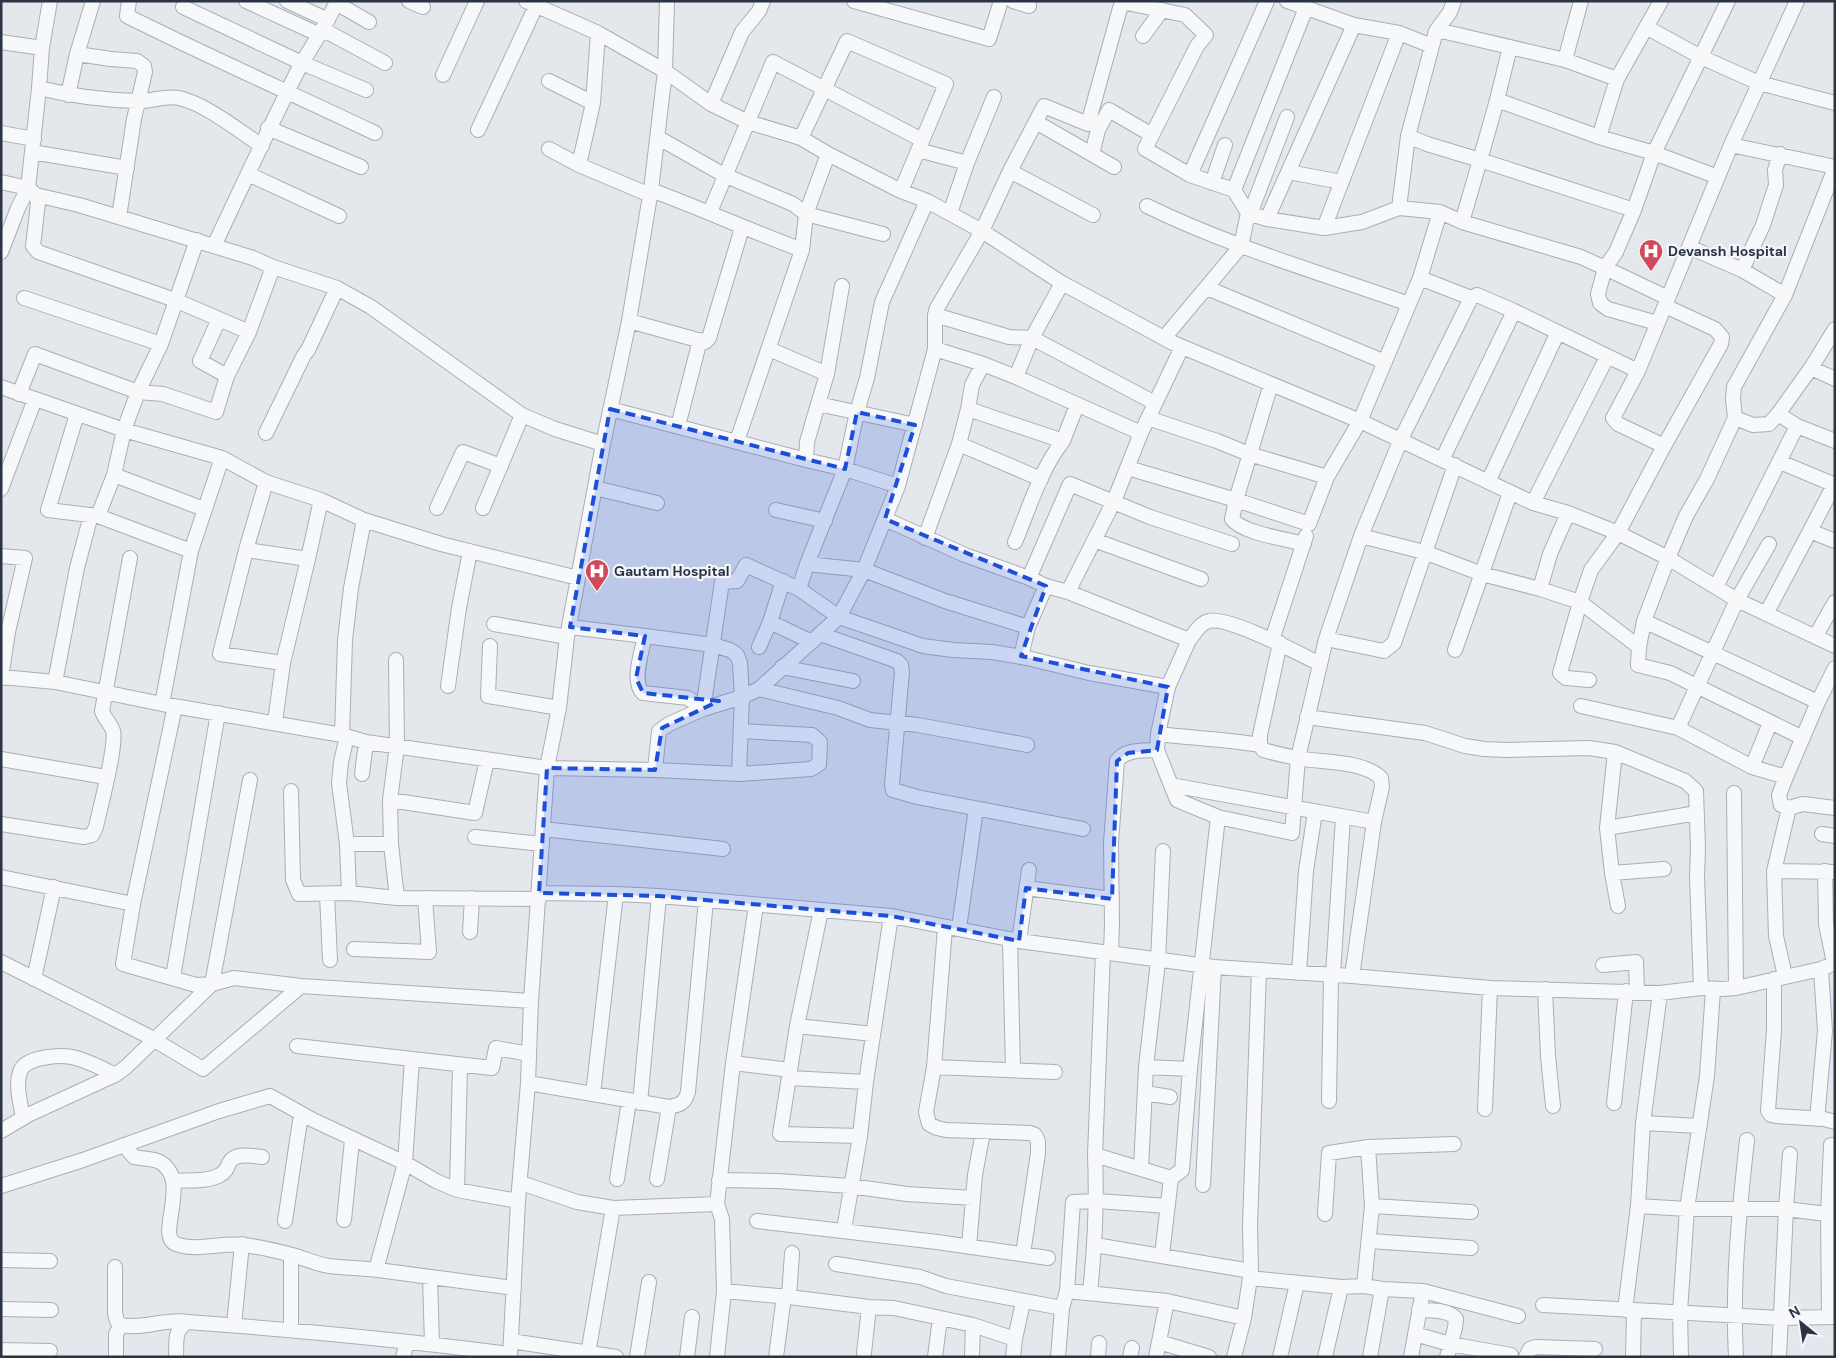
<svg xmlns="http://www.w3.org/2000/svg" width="1836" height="1358" font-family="'DM Sans',sans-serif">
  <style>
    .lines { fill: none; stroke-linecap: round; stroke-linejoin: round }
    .minor-casing { stroke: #a9aeb7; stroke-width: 16 }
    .minor { stroke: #f7f8fa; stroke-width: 14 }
    .marked { fill: #1d4ed8; fill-opacity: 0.2; stroke: #1d4ed8; stroke-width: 4; stroke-dasharray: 10 6; stroke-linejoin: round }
    .labels { text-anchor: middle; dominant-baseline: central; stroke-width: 4.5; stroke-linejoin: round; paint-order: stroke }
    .poi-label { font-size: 14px; font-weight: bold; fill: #2b3445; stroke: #f4f6f9; text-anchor: start }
  </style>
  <rect width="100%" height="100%" fill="#e4e7ec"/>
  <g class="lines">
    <g class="minor-casing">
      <path id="minor" d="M 129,1 L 127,16 C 209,57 293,94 375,133
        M 246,1 L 320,35
        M 287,1 L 328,20
        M 409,1 L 423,7
        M 526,1 L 598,33 L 665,71 L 711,104 L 748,122 L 801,138 L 828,154 L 901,191 L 927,201 L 982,231 L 1062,283 L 1173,343 L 1360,421 L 1533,503 L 1568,513 L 1618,533 L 1668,558 L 1737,600 L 1835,646
        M 854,1 L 989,39 L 1001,1
        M 1013,1 L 1029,6
        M 1287,1 L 1354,25 L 1399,33 L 1432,46
        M 1122,2 L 1185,15 L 1206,35 L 1197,46 L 1145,149 L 1190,175 L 1234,190 L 1248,213
        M 336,3 L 369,22
        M 183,7 L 302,63 L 366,90
        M 1646,27 L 1701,57 L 1759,83 L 1835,103
        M 322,29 L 385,63
        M 1436,31 L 1450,12 L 1454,1
        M 1143,36 L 1162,10
        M 1,42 L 42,48
        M 1510,47 L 1497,100 L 1480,160 L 1634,210
        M 77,54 L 111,59 L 137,61 L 144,66 L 145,72 L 134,119 L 119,217
        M 1565,60 L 1581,1
        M 443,75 L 477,1
        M 1617,79 L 1661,1
        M 549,81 L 593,103
        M 39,88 C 71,96 104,100 137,101 C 151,102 165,95 179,98 C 206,104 239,131 262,146
        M 68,95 L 77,54 L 93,1
        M 1497,100 L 1599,137 L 1654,153 L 1718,177
        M 711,104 L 742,32 L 759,11 L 763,1
        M 1036,122 L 1114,167
        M 268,128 L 361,167
        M 478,130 L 536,6
        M 1,133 L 34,139
        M 1408,136 L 1427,144 L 1480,160 L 1462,222
        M 657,137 L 724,175 L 793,204 L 806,214 L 883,234
        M 801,138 L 847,41 L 946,84 L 901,191
        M 1731,145 L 1835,167
        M 549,149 L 579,165 L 650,195
        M 918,150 L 967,163
        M 32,152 L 127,168
        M 1092,154 L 1098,130 L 1109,110 L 1152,135
        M 579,165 L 593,103 L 598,33
        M 1010,171 L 1093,215
        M 1288,172 L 1342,182
        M 248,174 L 339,216
        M 1190,175 L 1267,1
        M 1,182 L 28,188 L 36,195 L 79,205 L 253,258 L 273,267 L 337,288 L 371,307 L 522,415 L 555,429 L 603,444
        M 1212,183 L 1225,145
        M 651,190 C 702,209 751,231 802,250 L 737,441
        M 1234,190 L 1306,8
        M 36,195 L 38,203 L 33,246 L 38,252 L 175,300 L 249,332
        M 1147,206 C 1231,247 1321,273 1409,304
        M 1399,208 L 1440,212 L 1462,222 L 1581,257 L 1605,268 L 1616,252 L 1634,210 L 1654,153 L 1728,1
        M 710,212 L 773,62 L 922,140
        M 950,213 L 967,163 L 994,97
        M 1250,214 L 1287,117
        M 1267,219 L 1354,25
        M 1324,228 L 1399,33
        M 214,246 C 241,188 268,131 296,74 C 309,49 326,27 337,1
        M 1689,247 L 1742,270 L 1785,295
        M 802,250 L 806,214 L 828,154
        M 1,252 L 18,208 L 28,188 L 39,88 L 42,48 L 50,1
        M 1742,270 L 1763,225 L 1776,185 L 1775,170 L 1780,154
        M 1420,278 L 1471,298
        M 1062,283 L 1032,338 L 1155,403
        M 1207,288 L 1385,362
        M 24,298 L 161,344
        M 935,315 L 1009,337 L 1032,338 L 1016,377
        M 219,319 L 200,361 L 227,376
        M 629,321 L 705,342 L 709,338 L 742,228
        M 1657,323 L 1608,309 L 1600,303 L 1598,294 L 1605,268 L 1668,298
        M 1164,338 L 1241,246 L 1248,213 L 1267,219 L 1324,228 L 1362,222 L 1399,208 L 1408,136 L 1436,31 L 1446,32 L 1565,60 L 1617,79 L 1599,137
        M 769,349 L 827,374
        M 935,349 L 983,364 L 1016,377 L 1141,433
        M 1811,368 L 1835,329
        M 1271,384 L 1236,500 L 1232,519 C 1242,533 1286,539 1304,544
        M 1,387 L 124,430 L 222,458 L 191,551 L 162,704
        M 19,394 L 35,354 L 138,392 L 161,344 L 197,240
        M 818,404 L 827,374 L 842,286
        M 610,409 L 806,460 L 807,442 L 818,404 L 915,425
        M 968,409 L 972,385 L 983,364
        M 77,414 L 48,510 L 98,516 L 191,551
        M 1778,414 L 1797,426 L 1835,441
        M 1735,418 L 1753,425 L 1769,424 L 1778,414 L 1811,368 L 1835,379
        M 678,426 L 700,340
        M 266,433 L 304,355 L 308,350 L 337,288
        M 1664,446 L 1618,424 L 1613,418 L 1638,371 L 1731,145 L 1797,1
        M 222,458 L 266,482 L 321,500 L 364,520 L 441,544 L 578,578
        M 806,460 L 845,469 L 898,486
        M 1442,460 L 1514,311
        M 1780,462 L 1835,485
        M 1128,468 L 1236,500 L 1309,524 L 1327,477 L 1249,454 L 1217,441 L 1148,418
        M 114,475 L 204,509
        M 1327,477 L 1360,421 L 1420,278 L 1440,212
        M 1041,479 L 959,444 L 968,409 L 1063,441 L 1077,405
        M 266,482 L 246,550 L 220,654 L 283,663
        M 1488,482 L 1558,332
        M 595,488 L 657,503
        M 1,489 L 35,399
        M 1533,503 L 1607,357
        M 437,508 L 463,452 L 501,466
        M 483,508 L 522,415
        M 776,510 L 825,521
        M 98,516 L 114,475 L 124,430 L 138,392 L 163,394 L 216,412 L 227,376 L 249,332 L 273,267
        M 885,519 L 965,555 L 1029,578 L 1046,586 L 1068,592 L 1189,640 C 1195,633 1200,623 1209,621 C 1228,616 1300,654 1320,664
        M 1810,531 L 1835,483
        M 1361,536 L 1424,552 L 1482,574 L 1540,589 L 1580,602 L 1591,570 L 1618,533 L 1664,446 L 1721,344 L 1722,337 L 1715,329 L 1665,306
        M 925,538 L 959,444
        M 1094,540 L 1201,579
        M 1015,542 C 1029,509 1040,470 1063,441
        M 246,550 L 308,559 L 283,663 L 275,722
        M 1,556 L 25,558 L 8,632 L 1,678
        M 308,559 L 321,500
        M 1029,578 L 1070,484 L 1150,517 L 1232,544
        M 1716,587 L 1797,426
        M 799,589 L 807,564
        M 1540,589 L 1550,554 L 1568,513
        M 1068,592 L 1114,501 L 1141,433 L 1182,347
        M 1766,614 L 1810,531 L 1835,541
        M 1644,621 L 1639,647 L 1638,665 L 1670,673 L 1803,738
        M 770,622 L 783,581
        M 494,624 L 567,637
        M 570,627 L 645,636 C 642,651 631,682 643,693 L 688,698 L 703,709 L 742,697 L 759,689 L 839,617 L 864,570 L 807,564 L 845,469 L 857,412 L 867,378 L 882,302 L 927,201
        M 1028,627 L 945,601 L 864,570 L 898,486 L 935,349 L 935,315 L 937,308 L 982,231 L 1010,171 L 1044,106 L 1088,124 L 1122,1
        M 820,634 L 897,661 L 901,665 L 902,672 L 892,784 L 893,790 L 917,797 L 1083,829
        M 1815,637 L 1835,602
        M 1326,639 L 1384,651 L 1394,643 L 1455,465
        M 1189,640 L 1168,687 L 1158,734 L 1157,750 L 1177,800 L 1218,817 L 1292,833 L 1298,758 L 1326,639 L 1361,536 L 1401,439 L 1471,298 L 1477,295 L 1514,311 L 1638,371
        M 1272,640 L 1306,536
        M 1280,643 L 1260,735 L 1260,745 L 1263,750 C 1274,753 1286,756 1297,758 C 1323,763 1362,760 1381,778 L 1382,787 L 1374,822 L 1352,976
        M 490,646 L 488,696 L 559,708
        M 759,647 L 770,622 L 812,642
        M 1455,650 L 1510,493
        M 1021,657 L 1028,627 L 1046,586
        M 782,667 L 853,681
        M 2,677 L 55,682 L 162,704 L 342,735 L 366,742 L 547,768 L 655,770 L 739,774 L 742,697 L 740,663 L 737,655 L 730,650 L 713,645 L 645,636
        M 1589,680 L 1566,678 L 1560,673 L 1580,602 L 1639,647
        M 55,682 L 77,568 L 91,515
        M 448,686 L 459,608 L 470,551
        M 759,689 L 838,708 L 870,720 L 918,725 L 1027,745
        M 1818,702 L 1644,621 L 1668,558 L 1686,516 L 1707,479 L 1735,418 L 1733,399 L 1734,387 L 1785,295 L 1835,168
        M 175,706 L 133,904 L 123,964 L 196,985 L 212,984 L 234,978 L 301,986 L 531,1001
        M 1581,706 L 1678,728 L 1752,767 L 1786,777 L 1818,702 L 1835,668
        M 1307,717 L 1425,733 L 1465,746 L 1484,749 L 1506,750 L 1589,748 L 1615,752 L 1685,781 L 1696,791 L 1698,848 L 1697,877 L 1701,988
        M 1678,728 L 1737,600 L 1769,544
        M 1158,734 C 1192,738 1226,739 1260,745
        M 342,735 L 345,640 L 351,588 L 364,520
        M 347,736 L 341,762 L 339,783 L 347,844 L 349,893
        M 1615,752 L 1607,828 L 1612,873 L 1664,869
        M 1,759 L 106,777
        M 1752,767 L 1770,723
        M 655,770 L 659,731 L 669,724 L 703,709 L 722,582 L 737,581 L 746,565 L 799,589 L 839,617 L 923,646 L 953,650 L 992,652 L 1027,658 L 1089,673 L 1168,687
        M 362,774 L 366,742
        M 739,774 L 811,769 L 819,764 L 820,742 L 812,735 L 741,731
        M 1786,777 L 1779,795 L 1781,805 L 1789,808 L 1803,804 L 1835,808
        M 1171,785 L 1374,822
        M 291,791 L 293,880 L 299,894 L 349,893 L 397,898 L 539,899
        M 1734,793 L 1736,988
        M 390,800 L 397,746 L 396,660
        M 1,824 L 84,837 L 92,835 L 96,827 C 100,808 117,745 113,731 C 111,724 104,718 102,711 L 130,558
        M 1607,828 L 1697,813
        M 543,829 L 723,849
        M 1822,834 L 1835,836
        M 475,837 L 542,844
        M 347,844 L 391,844 L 397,898
        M 391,844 L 390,800 L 475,813 L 487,760
        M 1774,871 L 1835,872
        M 1825,871 L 1826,924 L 1834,963
        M 1612,873 L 1618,906
        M 1,877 L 133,904
        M 1026,888 L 1112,899
        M 539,893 L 616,894 L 659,896 L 891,916 L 1019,941 L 1214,967 L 1352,976 L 1490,988 L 1660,993 L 1701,988 L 1722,989 L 1736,988 L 1821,969 L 1835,963
        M 327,894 L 330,960
        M 821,910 L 797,1026 L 780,1134 L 860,1136
        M 959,928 L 976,809
        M 470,932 L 472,898
        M 1010,939 L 1013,1070
        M 1019,941 L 1029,870
        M 354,949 L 429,952 L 425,898
        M 1111,953 L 1112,924 L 1111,843 L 1117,761 C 1125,749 1144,751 1157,750
        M 1,962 L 146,1035 L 203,1069 L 301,986
        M 1603,965 L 1636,962 L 1637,992
        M 1299,973 L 1306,871 L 1315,812
        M 1333,975 L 1343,817
        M 1785,976 L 1776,936 L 1774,871 L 1789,808
        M 173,977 L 218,713
        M 34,979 L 54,887
        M 1774,979 L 1774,1030 L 1768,1111 L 1771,1115 L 1776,1116 L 1824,1119 L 1835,1122
        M 1545,989 L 1548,1056 L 1553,1106
        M 797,1026 L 873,1034
        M 297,1046 L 492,1068 L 496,1048 L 529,1054
        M 733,1063 L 790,1070
        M 934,1067 L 945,928
        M 1146,1067 L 1158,961 L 1163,851
        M 789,1078 L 866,1082
        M 528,1083 L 669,1107 C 680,1105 685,1103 688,1092 L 706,900
        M 1145,1093 L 1170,1097
        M 593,1094 L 616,894
        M 1329,1101 L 1331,975
        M 640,1103 L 659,896
        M 1614,1103 L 1626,991
        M 1485,1109 L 1490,988
        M 23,1118 C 21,1104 15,1086 20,1072 C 25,1056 63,1054 76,1058 C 90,1062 102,1068 115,1075
        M 1817,1119 L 1825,1031 L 1821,969
        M 1643,1123 L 1699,1126
        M 1,1131 L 28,1115 L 115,1075 L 126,1067 L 212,984 L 250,780
        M 124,1145 L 134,1157 C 142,1159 153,1158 160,1162 C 192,1181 155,1236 176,1244 C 197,1252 222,1242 244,1245 C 260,1247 277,1251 292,1255 C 304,1258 316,1264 329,1266 C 345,1268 362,1268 378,1270 C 423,1276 469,1282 514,1288
        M 1368,1147 L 1372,1206 L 1364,1286 L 1382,1289 L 1423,1291 L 1411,1357
        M 1095,1155 L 1103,952
        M 1141,1169 L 1146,1067 L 1190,1069
        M 617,1179 L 629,1101
        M 657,1179 L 669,1107
        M 719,1180 L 777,1181 L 850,1186 L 907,1194 L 973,1198
        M 173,1181 C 188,1180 207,1182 220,1175 C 226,1172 227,1168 229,1163 C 235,1152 251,1156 262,1157
        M 521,1183 L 577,1202 L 613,1208 L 717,1204 L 733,1063 L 756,905
        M 1203,1185 L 1214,967
        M 1,1186 L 83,1160 L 219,1111 L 270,1096 L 313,1120 L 405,1163 L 436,1181 L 457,1190 L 518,1201
        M 457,1190 L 460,1065
        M 717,1204 L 722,1219 L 724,1291
        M 1372,1206 L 1471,1212
        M 1638,1206 L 1687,1209 L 1786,1209 L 1835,1215
        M 1325,1214 L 1329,1153 L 1368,1147 L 1454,1144
        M 344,1220 L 352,1140
        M 285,1221 L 301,1114
        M 757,1221 L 937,1242 L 1048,1258
        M 844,1230 L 860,1136 L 866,1082 L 891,916
        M 1370,1241 L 1471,1248
        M 1095,1245 L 1251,1271
        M 969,1247 L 975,1175 L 983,1132
        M 1023,1254 L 1038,1153 L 1038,1141 L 1035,1135 L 1030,1133 L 946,1130 L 937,1128 L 929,1124 L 926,1112 L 934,1067 L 1055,1072
        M 1162,1255 L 1171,1178
        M 1,1260 L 50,1261
        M 836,1264 L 920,1277 L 946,1286 L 1062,1308
        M 115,1267 L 115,1313 L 117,1321 L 121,1325 C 142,1330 165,1318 188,1322
        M 376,1270 L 405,1163 L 412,1059
        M 430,1277 L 432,1344
        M 1250,1278 L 1341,1287 L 1364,1286
        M 1067,1291 L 1073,1202 L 1097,1201 L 1168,1206
        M 1423,1291 L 1518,1316
        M 1090,1292 C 1095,1246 1097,1202 1095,1155 L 1171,1178 L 1182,1170 L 1190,1069 L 1218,817
        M 789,1297 L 792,1253
        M 1543,1305 L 1780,1318 L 1835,1317
        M 1,1309 L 51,1310
        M 1419,1310 C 1430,1311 1449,1309 1456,1319 L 1455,1328 L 1447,1357
        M 1625,1310 L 1638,1206 L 1643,1123 L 1660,993
        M 1829,1317 L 1828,1214 L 1831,1145
        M 234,1325 L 242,1244
        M 291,1329 L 291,1255
        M 1415,1334 L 1450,1344 L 1511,1355
        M 511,1341 L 616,1357
        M 1159,1342 L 1209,1357
        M 1,1350 L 50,1351
        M 864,1353 L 869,1307
        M 588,1354 L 613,1208
        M 116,1357 L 116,1334 L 121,1325
        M 176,1357 C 177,1342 173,1330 188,1322 C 296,1330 403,1340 510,1354
        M 403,1357 L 407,1342
        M 510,1357 L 518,1201 L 528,1083 L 531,1001 L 547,768 L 559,708 L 567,637 L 603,444 L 629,321 L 651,190 L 665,71 L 667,1
        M 637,1357 L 649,1282
        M 687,1357 L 692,1317
        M 717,1357 L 724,1291 L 789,1297 L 869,1307 L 894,1308 L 973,1325 L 1015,1339
        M 776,1357 L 784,1296
        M 935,1357 L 940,1318
        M 972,1357 L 973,1325
        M 1013,1357 L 1015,1339 L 1023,1302
        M 1058,1357 L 1062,1308 L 1067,1291 L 1167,1301 L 1244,1318
        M 1098,1357 L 1099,1343
        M 1130,1357 L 1132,1348
        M 1156,1357 L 1167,1301
        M 1234,1357 L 1244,1318 L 1251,1271 L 1250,1225 L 1259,970
        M 1280,1357 L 1297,1283
        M 1325,1357 L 1341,1287
        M 1370,1357 L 1382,1289
        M 1526,1357 L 1530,1349 L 1536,1347 L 1595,1349
        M 1633,1357 L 1634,1310
        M 1681,1357 L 1680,1312 L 1687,1209 L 1707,1076 L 1713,990
        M 1736,1357 C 1732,1284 1739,1212 1747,1140
        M 1779,1357 L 1786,1209 L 1790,1154"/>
    </g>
    <use href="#minor" class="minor"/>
  </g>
  <path class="marked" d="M 610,409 L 845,469 L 857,412 L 915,425 L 885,519 L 1046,586 L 1021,656 L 1168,687 L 1157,750 L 1128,753 L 1117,761 L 1112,899 L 1026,888 L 1019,941 L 891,916 L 659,896 L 539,893 L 547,768 L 655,770 L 662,728 L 719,701 L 643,693 L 636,678 L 645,636 L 570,627 Z"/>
  <defs>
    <g id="hospital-pin" transform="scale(1.25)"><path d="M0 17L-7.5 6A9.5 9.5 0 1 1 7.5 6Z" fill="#d1495b" stroke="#f4f6f9"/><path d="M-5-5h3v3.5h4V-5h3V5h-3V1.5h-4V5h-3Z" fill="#fff"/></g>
  </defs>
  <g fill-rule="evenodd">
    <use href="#hospital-pin" x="1651" y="251"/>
    <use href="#hospital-pin" x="597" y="571"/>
  </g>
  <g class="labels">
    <g class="poi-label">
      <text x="1668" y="251">Devansh Hospital</text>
      <text x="614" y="571">Gautam Hospital</text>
    </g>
  </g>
  <rect width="1836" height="1358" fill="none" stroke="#2b3445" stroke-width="5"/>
  <g transform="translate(1801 1323) rotate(330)" stroke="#f4f6f9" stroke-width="4" paint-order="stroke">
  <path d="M0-4L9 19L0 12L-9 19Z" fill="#2b3445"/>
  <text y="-8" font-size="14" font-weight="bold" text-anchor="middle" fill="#2b3445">N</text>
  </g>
</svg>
